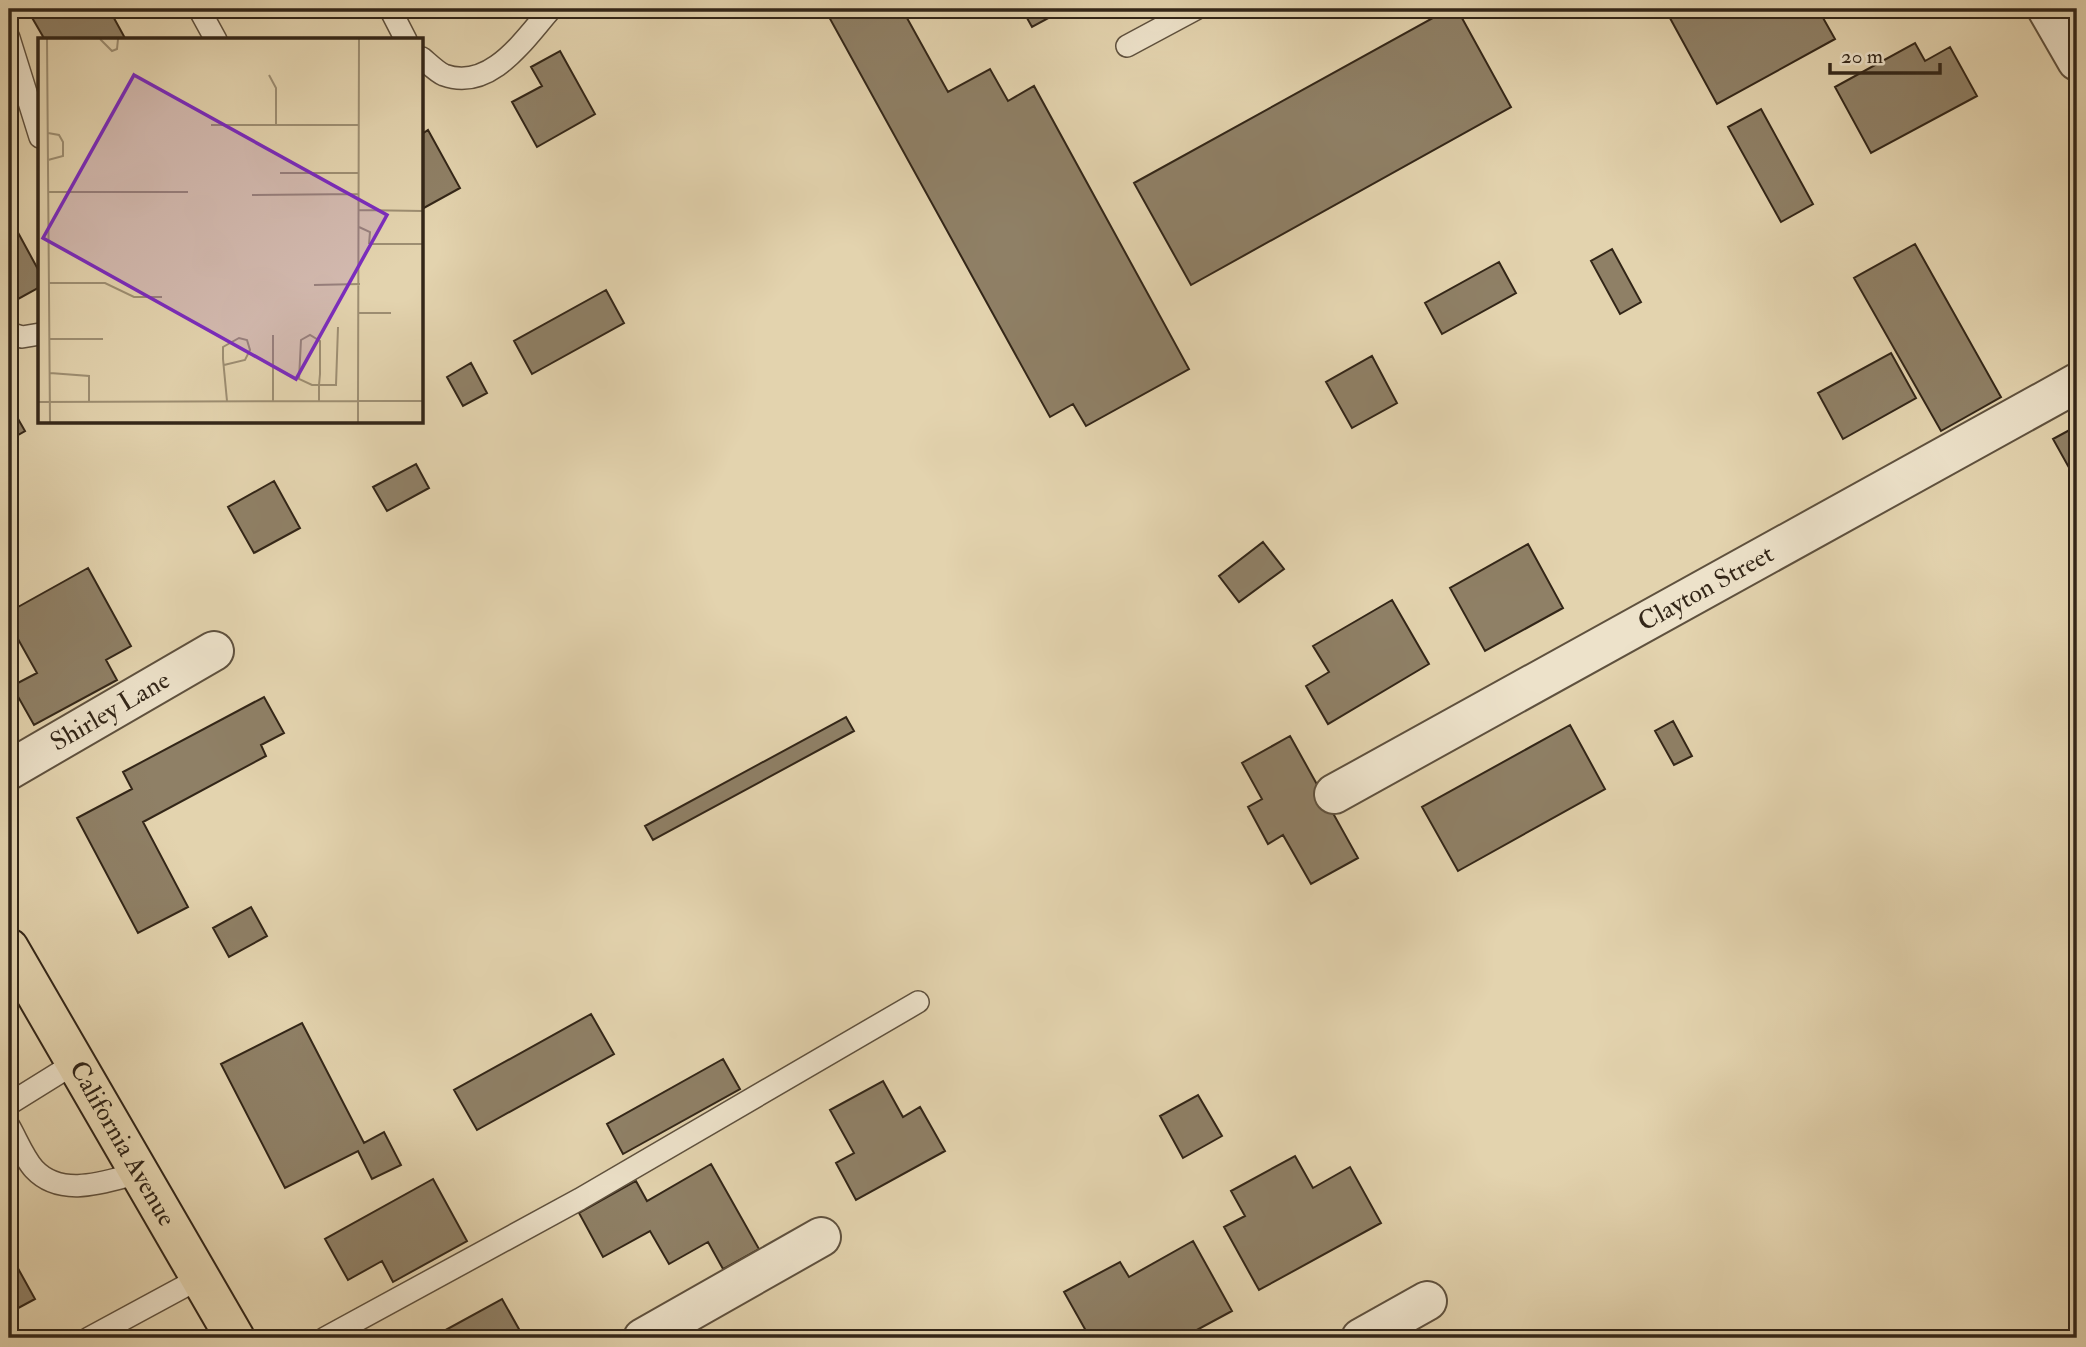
<svg xmlns="http://www.w3.org/2000/svg" width="2086" height="1347" font-family="'IM FELL Double Pica',serif">
  <style>
    .building { fill: #8f8066; stroke: #332618; stroke-width: 2 }
    .lines { fill: none; stroke-linecap: round; stroke-linejoin: round }
    .lane-casing { stroke: #5f513e; stroke-width: 24 }
    .street-casing { stroke: #5f513e; stroke-width: 42 }
    .primary-casing { stroke: #332618; stroke-width: 42 }
    .lane { stroke: #ede2ca; stroke-width: 21 }
    .street { stroke: #ede2ca; stroke-width: 38 }
    .primary { stroke: #e3d3ae; stroke-width: 38 }
    .labels { text-anchor: middle; dominant-baseline: central; stroke-width: 5; stroke-linejoin: round; paint-order: stroke }
    .street-label { font-size: 26px; fill: #332618; stroke: #ede2ca }
    .inset-road { fill: none; stroke: #9d8e72; stroke-width: 2 }
    .view { fill: #7b2cbf; fill-opacity: 0.15; stroke: #7b2cbf; stroke-width: 3.5 }
    .inset-edge { fill: none; stroke: #332618; stroke-width: 3.5 }
  </style>
  <rect width="100%" height="100%" fill="#e3d3ae"/>
  <filter id="stains"><feTurbulence type="fractalNoise" baseFrequency=".00286" numOctaves="4"/><feColorMatrix values="0 0 0 0 .2 0 0 0 0 .09 0 0 0 0 .02 0 0 0 .5 -.17"/></filter>
  <radialGradient id="worn" r=".72"><stop offset=".6" stop-color="#630" stop-opacity="0"/><stop offset="1" stop-color="#630" stop-opacity=".3"/></radialGradient>
  <path class="building" d="M 27,9 L 109,9 L 126,40 L 45,40 Z
    M 844,9 L 902,9 L 948,92 L 990,69 L 1008,101 L 1034,86 L 1189,369 L 1086,426 L 1073,404 L 1050,417 L 829,17 Z
    M 1022,9 L 1065,9 L 1032,27 Z
    M 1449,9 L 1457,9 L 1511,107 L 1191,285 L 1134,183 Z
    M 1665,9 L 1818,9 L 1835,39 L 1717,104 Z
    M 1915,43 L 1925,61 L 1950,47 L 1977,96 L 1871,153 L 1835,87 Z
    M 560,51 L 595,114 L 537,147 L 512,102 L 542,86 L 531,67 Z
    M 1761,109 L 1813,204 L 1781,222 L 1728,127 Z
    M 428,130 L 460,188 L 422,209 L 422,134 Z
    M 9,216 L 40,273 L 40,287 L 9,304 Z
    M 1915,244 L 2001,397 L 1941,431 L 1854,278 Z
    M 1612,249 L 1641,302 L 1620,314 L 1591,261 Z
    M 1499,262 L 1516,293 L 1442,334 L 1425,303 Z
    M 606,290 L 624,323 L 532,374 L 514,341 Z
    M 1891,353 L 1916,398 L 1843,439 L 1818,393 Z
    M 1372,356 L 1397,403 L 1352,428 L 1326,382 Z
    M 471,363 L 487,393 L 463,406 L 447,377 Z
    M 9,403 L 25,431 L 9,440 Z
    M 2077,426 L 2077,482 L 2053,439 Z
    M 416,464 L 429,488 L 387,511 L 373,487 Z
    M 274,481 L 300,528 L 254,553 L 228,507 Z
    M 1263,542 L 1284,569 L 1239,602 L 1219,576 Z
    M 1528,544 L 1563,608 L 1485,651 L 1450,588 Z
    M 88,568 L 131,646 L 106,660 L 117,680 L 34,725 L 12,686 L 37,673 L 9,623 L 9,612 Z
    M 1392,600 L 1429,664 L 1328,724 L 1306,686 L 1329,672 L 1313,646 Z
    M 264,697 L 284,733 L 261,745 L 266,756 L 143,822 L 188,907 L 138,933 L 77,818 L 132,789 L 123,772 Z
    M 846,717 L 854,731 L 653,840 L 645,826 Z
    M 1673,721 L 1692,756 L 1674,765 L 1655,731 Z
    M 1570,725 L 1605,789 L 1458,871 L 1422,807 Z
    M 1290,736 L 1358,858 L 1311,884 L 1283,835 L 1268,844 L 1248,807 L 1262,799 L 1242,763 Z
    M 251,907 L 267,936 L 229,957 L 213,928 Z
    M 591,1014 L 614,1054 L 477,1130 L 454,1090 Z
    M 302,1023 L 364,1143 L 384,1132 L 401,1165 L 372,1179 L 358,1151 L 285,1188 L 221,1064 Z
    M 723,1059 L 740,1089 L 623,1154 L 607,1124 Z
    M 883,1081 L 903,1117 L 920,1107 L 945,1151 L 856,1200 L 836,1163 L 854,1153 L 830,1110 Z
    M 1198,1095 L 1222,1136 L 1183,1158 L 1160,1116 Z
    M 1295,1156 L 1313,1188 L 1350,1167 L 1381,1223 L 1259,1290 L 1224,1227 L 1245,1216 L 1231,1191 Z
    M 711,1164 L 759,1249 L 723,1269 L 708,1242 L 669,1264 L 650,1231 L 603,1257 L 579,1213 L 636,1181 L 647,1201 Z
    M 433,1179 L 467,1241 L 393,1282 L 382,1261 L 348,1280 L 325,1239 Z
    M 1193,1241 L 1232,1311 L 1182,1338 L 1090,1338 L 1064,1292 L 1120,1262 L 1129,1277 Z
    M 10,1254 L 35,1299 L 9,1313 L 9,1255 Z
    M 502,1299 L 524,1338 L 431,1338 Z"/>
  <g class="lines">
    <g class="lane-casing">
      <path id="lane" d="M 199,9 L 216,40
        M 390,9 L 406,40
        M 9,38 L 40,137
        M 1127,46 L 1196,9
        M 422,58 C 428,63 437,72 444,75 C 491,92 525,38 551,9
        M 9,333 L 22,337 L 40,334
        M 9,1104 L 75,1063
        M 9,1126 C 17,1140 24,1158 34,1169 C 62,1199 107,1181 139,1173
        M 89,1338 L 200,1278
        M 325,1338 L 580,1199 L 918,1002"/>
    </g>
    <g class="street-casing">
      <g id="street">
        <path d="M 2047,9 L 2077,61"/>
        <path id="s1" d="M 9,770 L 214,651"/>
        <path id="s2" d="M 1334,794 L 2077,383"/>
        <path d="M 643,1338 L 821,1237"/>
        <path d="M 1361,1338 L 1427,1301"/>
      </g>
    </g>
    <g class="primary-casing">
      <g id="primary">
        <path id="s3" d="M 9,948 L 235,1338"/>
      </g>
    </g>
    <use href="#lane" class="lane"/>
    <use href="#street" class="street"/>
    <use href="#primary" class="primary"/>
  </g>
  <g class="labels">
    <g class="street-label">
      <text stroke="none"><textPath href="#s2" startOffset="425">Clayton Street</textPath></text>
      <text stroke="none"><textPath href="#s1" startOffset="117">Shirley Lane</textPath></text>
      <text stroke="none"><textPath href="#s3" startOffset="226">California Avenue</textPath></text>
    </g>
  </g>
  <g transform="translate(38 38)">
    <rect width="385" height="385" fill="#e3d3ae"/>
    <path class="inset-road" d="M 9,1 L 12,384M 62,1 L 74,13 L 79,11 L 80,1M 231,37 L 238,50 L 238,86M 173,87 L 320,87M 10,95 L 21,97 L 25,104 L 25,118 L 10,122M 242,135 L 320,135M 10,154 L 150,154M 214,157 L 320,156M 320,172 L 385,173M 321,189 L 332,194 L 331,206M 333,206 L 385,206M 11,245 L 67,245 L 96,259 L 124,259M 276,247 L 322,246M 321,275 L 353,275M 11,301 L 65,301M 186,327 L 207,322 L 212,312 L 209,302 L 201,300 L 185,309 L 185,321 L 189,363M 12,335 L 51,338 L 51,364M 235,363 L 235,297M 281,363 L 281,347 L 282,336 L 282,303 L 272,297 L 263,302 L 261,341 L 274,347 L 298,347 L 300,289M 0,364 L 320,363 L 321,1M 320,384 L 320,363 L 385,363"/>
    <path class="view" d="M 96,37 L 349,177 L 258,341 L 5,200 Z"/>
    <rect width="385" height="385" class="inset-edge"/>
  </g>
  <rect width="2086" height="1347" fill="none" stroke="#e3d3ae" stroke-width="35"/>
  <rect x="10" y="10" width="2065" height="1326" fill="none" stroke="#332618" stroke-width="3.5"/>
  <rect x="18" y="18" width="2051" height="1312" fill="none" stroke="#332618" stroke-width="2"/>
  <path d="M1830 63v10h110v-10" fill="none" stroke="#332618" stroke-width="3.5"/>
  <text x="1841" y="63" font-size="21" fill="#332618" stroke="#ede2ca" stroke-width="5" paint-order="stroke">20 m</text>
  <rect width="100%" height="100%" filter="url(#stains)"/>
  <rect width="100%" height="100%" fill="url(#worn)"/>
</svg>
